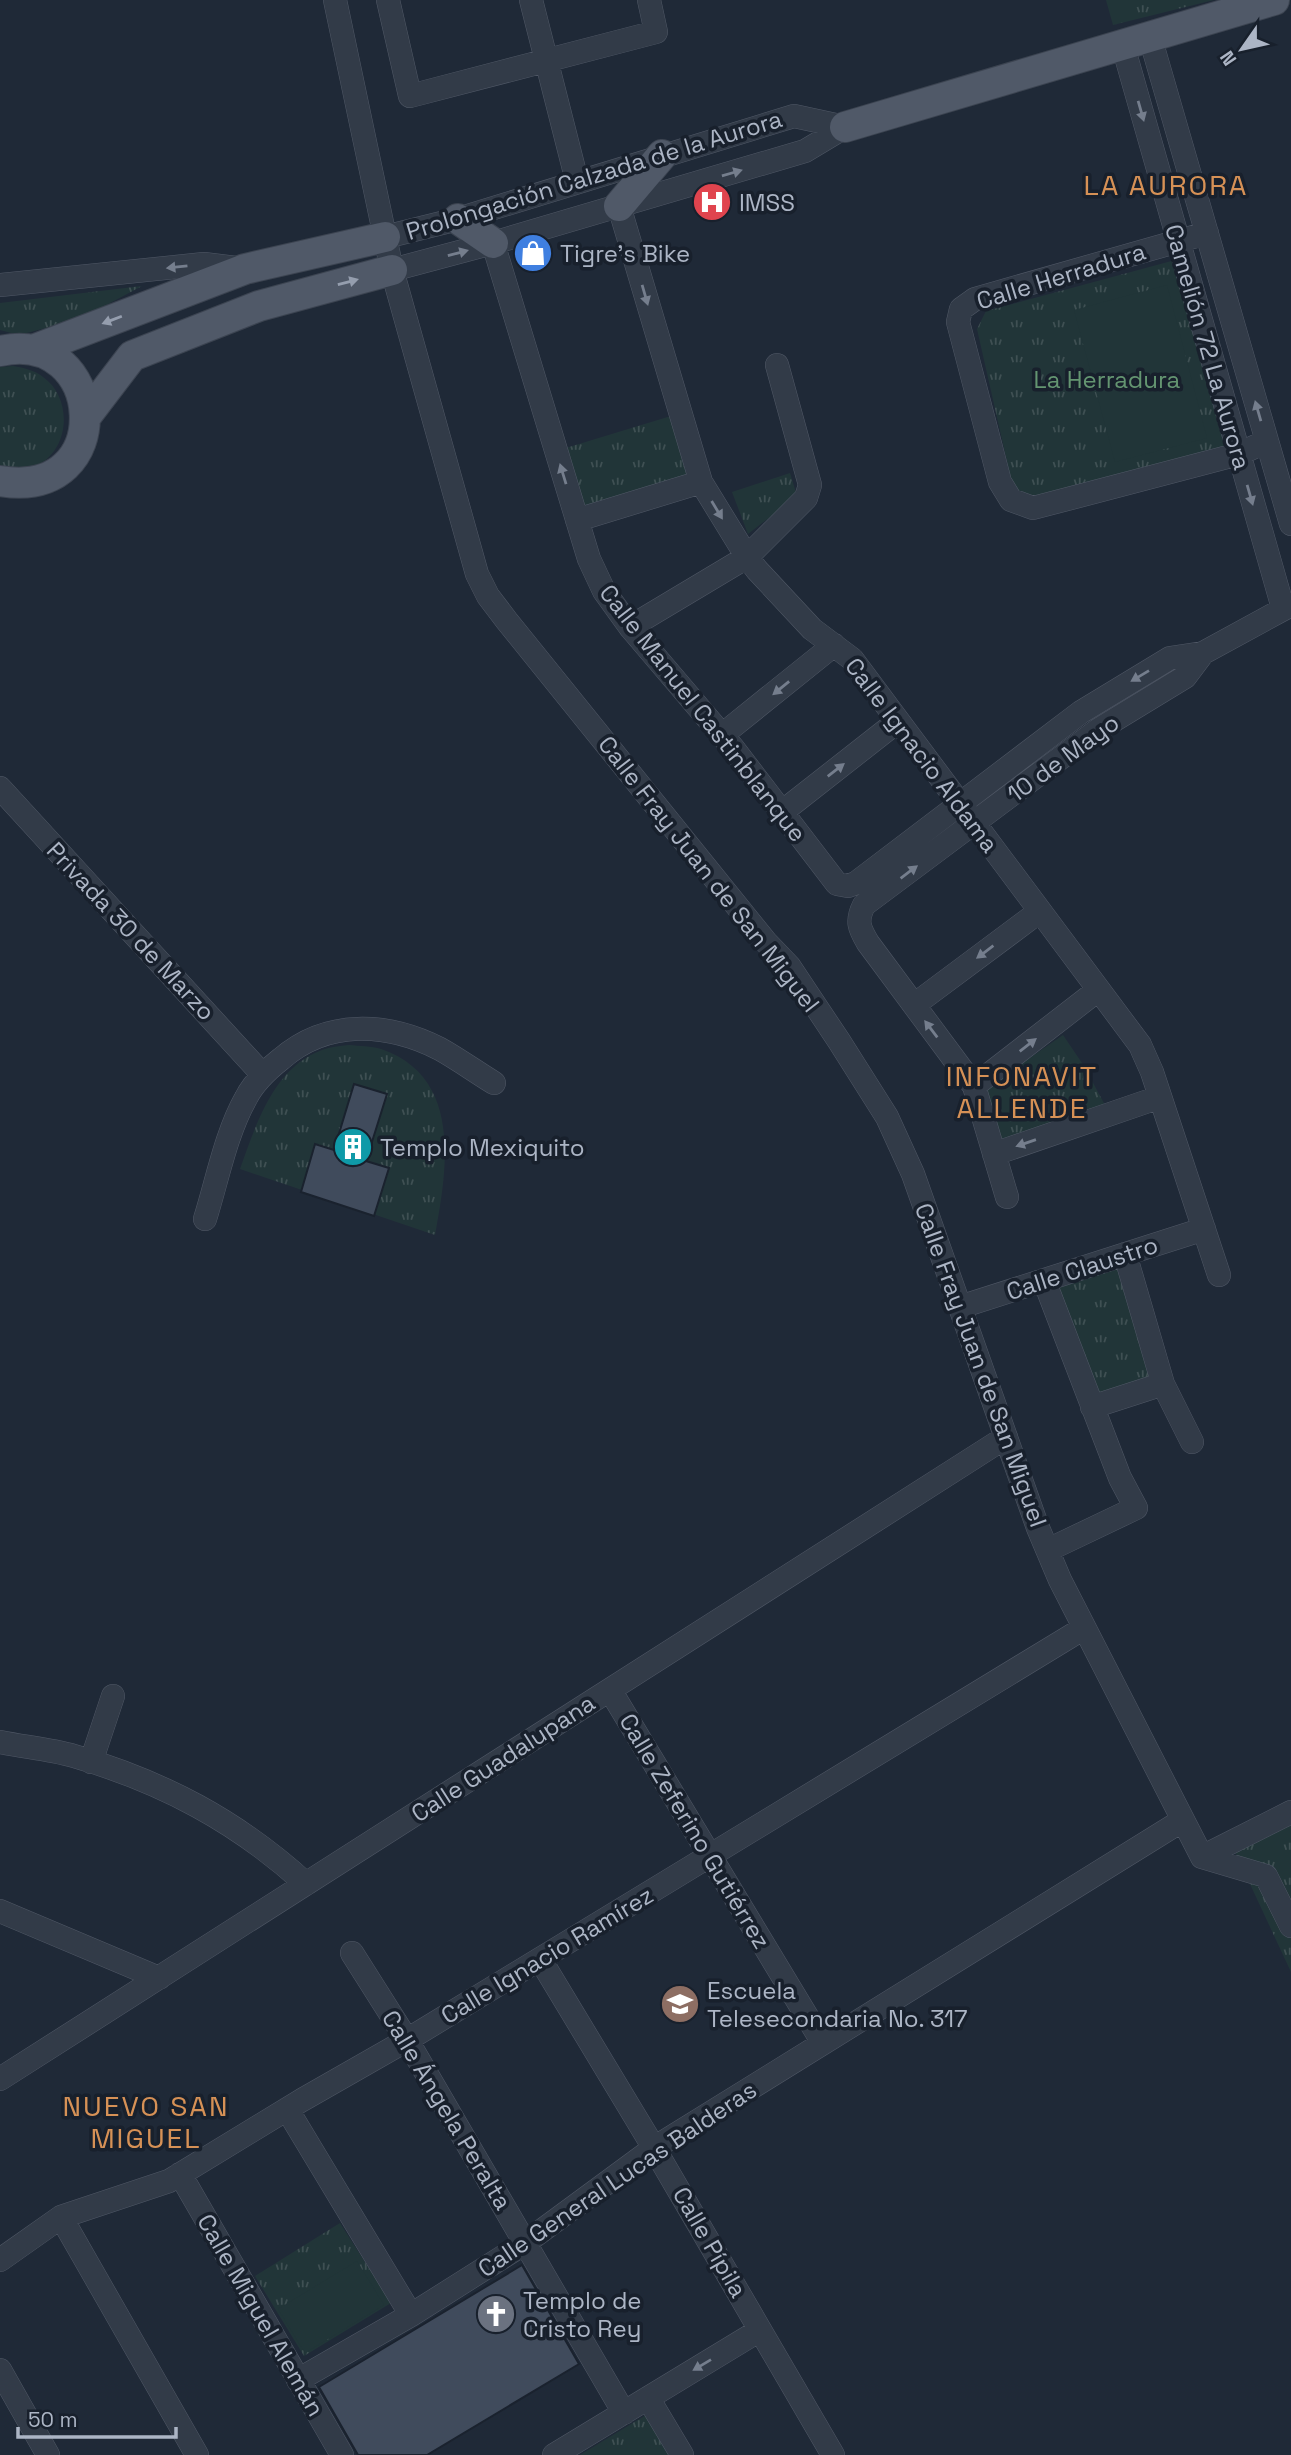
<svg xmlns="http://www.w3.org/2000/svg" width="1291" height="2455" font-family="'Space Grotesk',sans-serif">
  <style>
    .park { fill: url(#park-tufts) }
    .pitch { fill: #213538 }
    .building { fill: #404b5c; stroke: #1a222e; stroke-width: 2 }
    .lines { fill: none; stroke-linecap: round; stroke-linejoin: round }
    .minor-casing { stroke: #505866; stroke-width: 24 }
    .major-casing { stroke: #3c4451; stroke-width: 32 }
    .minor { stroke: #323b48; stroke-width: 23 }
    .major { stroke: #505968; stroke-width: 30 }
    .oneway { fill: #757e8d }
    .oneway2 { fill: #959eae }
    .labels { text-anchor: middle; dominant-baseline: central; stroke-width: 7; stroke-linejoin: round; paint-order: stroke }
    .street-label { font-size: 24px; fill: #acb5c5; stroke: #18202c }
    .poi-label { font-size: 24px; fill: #acb5c5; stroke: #18202c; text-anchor: start }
    .park-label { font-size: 24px; fill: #649571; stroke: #18202c }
    .quarter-label { font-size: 28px; letter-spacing: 2px; fill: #d69156; stroke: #18202c }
  </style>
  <defs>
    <pattern id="park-tufts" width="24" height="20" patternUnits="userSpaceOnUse" patternTransform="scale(1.75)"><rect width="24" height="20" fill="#213538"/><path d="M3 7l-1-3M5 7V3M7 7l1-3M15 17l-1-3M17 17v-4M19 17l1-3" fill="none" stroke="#3f5053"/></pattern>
  </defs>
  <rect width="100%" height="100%" fill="#1f2937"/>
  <path class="park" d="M 1106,0 L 1214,0 L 1113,25 Z
    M 1179,259 L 1228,449 L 1032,497 L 1013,488 L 977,329 L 986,311 Z
    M 142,286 L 80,319 L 19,335 L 0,330 L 0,303 Z
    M 13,366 C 24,368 34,370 43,377 C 72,397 71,448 38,465 C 28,470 11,469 0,470 L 0,367 Z
    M 671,416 L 701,482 L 577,520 L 556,451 Z
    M 790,473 L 797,496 L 748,534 L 732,492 Z
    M 1063,1035 L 1084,1066 L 1106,1107 L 993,1149 L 982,1091 Z
    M 349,1045 C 359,1046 371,1046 381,1049 C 463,1077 447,1169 435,1235 L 240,1169 C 256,1125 273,1068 322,1050 C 330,1047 340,1046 349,1045 Z
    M 1116,1265 L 1156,1386 L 1090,1402 L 1052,1284 Z
    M 1291,1812 L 1291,1972 L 1230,1841 Z
    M 340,2223 L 391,2303 L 304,2356 L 255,2276 Z
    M 646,2415 L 670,2455 L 580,2455 Z"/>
  <path class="pitch" d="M 1167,285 L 1207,438 L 1115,462 L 1074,310 Z
    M 357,2261 L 384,2305 L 305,2353 L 278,2309 Z"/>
  <path class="building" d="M 354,1084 L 387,1094 L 366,1161 L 389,1168 L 374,1216 L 301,1192 L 315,1144 L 334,1150 Z
    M 522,2265 L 579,2364 L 427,2455 L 358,2455 L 319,2387 Z"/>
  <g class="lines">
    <g class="minor-casing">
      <path id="minor" d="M 335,0 L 392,270 L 477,574 L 488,596 L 507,621 L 766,942 L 789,966 L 839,1041 L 887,1117 L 913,1174 L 1038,1528 L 1060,1580 L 1202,1857
        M 388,0 L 410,96 L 656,32 L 649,0
        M 531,0 L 577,181
        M 1150,37 L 1291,524
        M 1123,46 L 1283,608
        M 619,206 L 701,482 L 747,557 L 757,570 L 812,629 L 852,659 L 1140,1045 L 1152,1072 L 1219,1275
        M 1207,233 L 975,299 L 961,309 L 958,322 L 1000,482 L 1011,500 L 1033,508 L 1239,454 L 1267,441
        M 385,237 L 458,219 L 794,116 L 845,127
        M 493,243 L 589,559 L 604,591 L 630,627 L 733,748 L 837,884 L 848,886 L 856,883 L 1081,712 L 1170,658 L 1203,653 L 1291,605
        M 392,270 L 493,243 L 805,151 L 845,127
        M 0,285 L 204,264 L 245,269
        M 577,520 L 701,482
        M 630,627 L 747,557 L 806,498 L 810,485 L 777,365
        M 722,735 L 834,645
        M 0,788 L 262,1074
        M 782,812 L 898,721
        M 914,1005 L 1040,911
        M 974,1086 L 1098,990
        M 994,1154 L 1160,1097
        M 1007,1197 L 974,1086 L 868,943 C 859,928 856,921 864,905 L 1098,730 L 1185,677 L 1203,653
        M 205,1219 C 217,1181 226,1133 246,1098 C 254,1082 267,1070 281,1059 C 327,1019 387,1022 440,1049 C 458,1059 476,1072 494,1083
        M 1125,1254 L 1163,1384 L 1192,1442
        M 1044,1280 L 1120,1478 L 1136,1508 L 1048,1550
        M 960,1307 L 1204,1229
        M 1092,1407 L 1163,1384
        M 610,1690 L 823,2043
        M 0,1742 C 24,1747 50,1749 74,1756 C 163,1782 237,1821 306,1884
        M 91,1762 L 113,1696
        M 1202,1857 L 1266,1876 L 1291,1926
        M 1202,1857 L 1291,1812
        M 0,1911 L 159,1978
        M 352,1953 L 407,2040 L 624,2413
        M 540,1959 L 654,2148 L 833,2455
        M 0,2079 L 1006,1437
        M 287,2109 L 411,2315
        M 180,2174 L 342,2455
        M 61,2217 L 197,2455
        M 0,2260 L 61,2217 L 169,2181 L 302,2100 L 407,2040 L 1084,1628
        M 0,2370 L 48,2455
        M 298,2380 L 411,2315 L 525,2243 L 654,2148 L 1183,1820
        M 648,2398 L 682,2455
        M 554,2455 L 760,2330"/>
    </g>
    <g class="major-casing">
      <path id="major" d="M 845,127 L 1274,0
        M 619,206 L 662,155
        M 458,219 L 493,243
        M 33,350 L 245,269 L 385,237
        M 0,351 C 106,327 120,501 0,481
        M 87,415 L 132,356 L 259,306 L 392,270"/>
    </g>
    <use href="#minor" class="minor"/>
    <use href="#major" class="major"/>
  </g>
  <defs><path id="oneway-solid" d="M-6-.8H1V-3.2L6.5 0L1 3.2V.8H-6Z" transform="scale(1.75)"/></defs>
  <g class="oneway">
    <use href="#oneway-solid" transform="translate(1141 111) rotate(74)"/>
    <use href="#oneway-solid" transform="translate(732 173) rotate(-16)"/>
    <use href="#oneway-solid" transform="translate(458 253) rotate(-15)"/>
    <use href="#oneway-solid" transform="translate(177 267) rotate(174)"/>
    <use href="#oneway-solid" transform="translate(645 295) rotate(74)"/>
    <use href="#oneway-solid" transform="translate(1258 411) rotate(-106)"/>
    <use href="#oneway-solid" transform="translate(563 474) rotate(-107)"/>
    <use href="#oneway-solid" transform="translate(1250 495) rotate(74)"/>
    <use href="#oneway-solid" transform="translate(717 510) rotate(59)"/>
    <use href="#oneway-solid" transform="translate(1140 676) rotate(149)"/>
    <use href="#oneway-solid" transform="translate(781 688) rotate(141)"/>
    <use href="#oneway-solid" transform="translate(836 770) rotate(-38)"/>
    <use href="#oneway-solid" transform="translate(909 872) rotate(-37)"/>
    <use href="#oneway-solid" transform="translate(985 952) rotate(143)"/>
    <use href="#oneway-solid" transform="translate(931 1029) rotate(-127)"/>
    <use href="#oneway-solid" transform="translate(1028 1045) rotate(-38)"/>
    <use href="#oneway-solid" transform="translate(1026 1143) rotate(161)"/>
    <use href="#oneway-solid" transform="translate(702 2365) rotate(149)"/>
  </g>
  <g class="oneway2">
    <use href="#oneway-solid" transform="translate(348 282) rotate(-15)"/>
    <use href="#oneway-solid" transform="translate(112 320) rotate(159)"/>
  </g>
  <defs>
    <g id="hospital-disc" transform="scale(2.0125)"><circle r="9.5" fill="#e0444e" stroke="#18202c"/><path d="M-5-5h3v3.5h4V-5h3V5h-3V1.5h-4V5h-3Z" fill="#fff"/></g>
    <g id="shop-disc" transform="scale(2.0125)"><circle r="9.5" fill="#3f7fe0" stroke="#18202c"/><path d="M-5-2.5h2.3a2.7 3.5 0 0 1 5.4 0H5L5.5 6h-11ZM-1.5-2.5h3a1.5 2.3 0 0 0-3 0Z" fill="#fff"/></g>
    <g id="building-disc" transform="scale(2.0125)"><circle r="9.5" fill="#0f9aa8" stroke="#18202c"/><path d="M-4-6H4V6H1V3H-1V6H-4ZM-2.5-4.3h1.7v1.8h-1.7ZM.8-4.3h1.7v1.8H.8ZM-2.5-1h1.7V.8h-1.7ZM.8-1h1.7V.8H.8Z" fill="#fff"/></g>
    <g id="school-disc" transform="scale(2.0125)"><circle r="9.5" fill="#8d6e63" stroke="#18202c"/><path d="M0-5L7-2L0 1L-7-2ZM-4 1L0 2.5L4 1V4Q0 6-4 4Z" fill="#fff"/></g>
    <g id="church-disc" transform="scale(2.0125)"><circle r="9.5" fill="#6b7280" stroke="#18202c"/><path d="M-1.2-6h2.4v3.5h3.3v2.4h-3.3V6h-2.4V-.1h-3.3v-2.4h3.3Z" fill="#fff"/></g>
  </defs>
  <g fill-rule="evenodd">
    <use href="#hospital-disc" x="712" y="202"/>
    <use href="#shop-disc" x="533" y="253"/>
    <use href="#building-disc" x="353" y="1147"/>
    <use href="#school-disc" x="680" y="2004"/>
    <use href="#church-disc" x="496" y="2314"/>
  </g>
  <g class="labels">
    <g class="street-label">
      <text transform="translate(594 175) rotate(-17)">Prolongación Calzada de la Aurora</text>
      <text transform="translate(1061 276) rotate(-17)">Calle Herradura</text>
      <text transform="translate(1208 347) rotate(74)">Camelión 72 La Aurora</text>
      <text transform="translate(703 713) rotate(52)">Calle Manuel Castinblanque</text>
      <text transform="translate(922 755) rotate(53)">Calle Ignacio Aldama</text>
      <text transform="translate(1063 758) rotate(-36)">10 de Mayo</text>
      <text transform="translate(709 874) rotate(52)">Calle Fray Juan de San Miguel</text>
      <text transform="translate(131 931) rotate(47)">Privada 30 de Marzo</text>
      <text transform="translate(1082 1268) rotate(-18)">Calle Claustro</text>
      <text transform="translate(981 1365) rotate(70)">Calle Fray Juan de San Miguel</text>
      <text transform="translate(503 1758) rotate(-33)">Calle Guadalupana</text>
      <text transform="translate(695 1831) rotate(59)">Calle Zeferino Gutiérrez</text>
      <text transform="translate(547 1955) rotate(-31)">Calle Ignacio Ramírez</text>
      <text transform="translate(447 2110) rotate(59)">Calle Ángela Peralta</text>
      <text transform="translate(617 2179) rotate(-34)">Calle General Lucas Balderas</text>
      <text transform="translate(710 2242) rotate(60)">Calle Pípila</text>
      <text transform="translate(261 2315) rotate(60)">Calle Miguel Alemán</text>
    </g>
    <g class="poi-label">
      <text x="739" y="202">IMSS</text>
      <text x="560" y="253">Tigre's Bike</text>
      <text x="380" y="1147">Templo Mexiquito</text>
      <text x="707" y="1990">Escuela<tspan x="707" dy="28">Telesecondaria No. 317</tspan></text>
      <text x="523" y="2300">Templo de<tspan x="523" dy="28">Cristo Rey</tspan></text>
    </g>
    <g class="park-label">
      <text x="1107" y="379">La Herradura</text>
    </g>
    <g class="quarter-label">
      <text x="1166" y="185">LA AURORA</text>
      <text x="1022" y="1076">INFONAVIT<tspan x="1022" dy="32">ALLENDE</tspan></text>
      <text x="146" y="2106">NUEVO SAN<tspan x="146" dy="32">MIGUEL</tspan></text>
    </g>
  </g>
  <g transform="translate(1242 49) rotate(236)" stroke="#18202c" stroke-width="5" paint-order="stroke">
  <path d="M0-5L12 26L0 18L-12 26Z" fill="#acb5c5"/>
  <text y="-10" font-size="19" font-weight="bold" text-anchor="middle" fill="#acb5c5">N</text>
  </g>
  <path d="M18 2427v10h158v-10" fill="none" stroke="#acb5c5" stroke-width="3.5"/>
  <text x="28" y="2427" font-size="21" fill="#acb5c5" stroke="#18202c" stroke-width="5" paint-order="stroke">50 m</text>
</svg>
